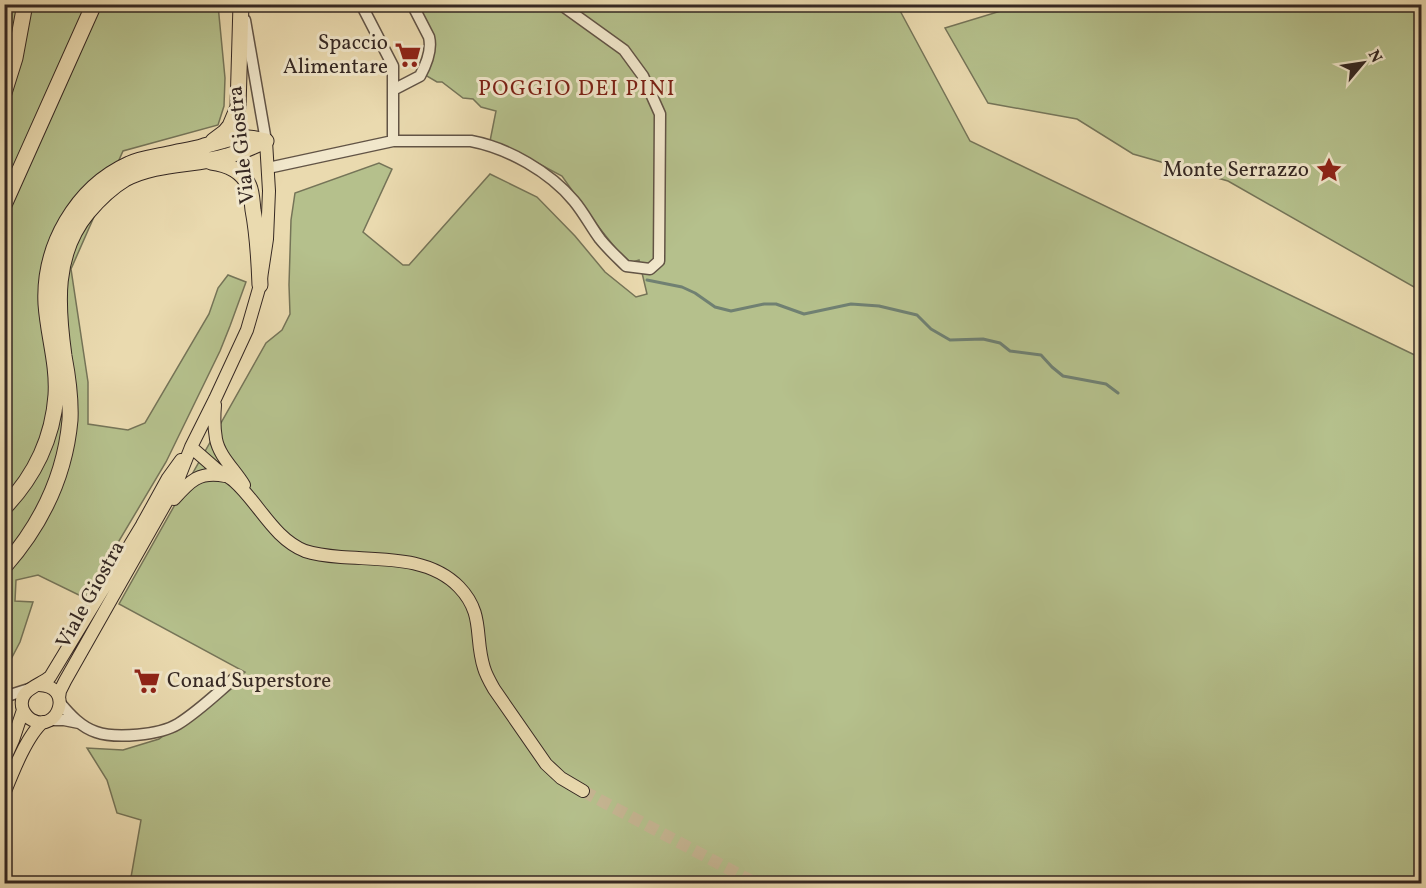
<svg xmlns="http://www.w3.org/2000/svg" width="1426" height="888" font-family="Vollkorn,serif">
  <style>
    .green { fill: #b5c08c; stroke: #757458; stroke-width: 1.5 }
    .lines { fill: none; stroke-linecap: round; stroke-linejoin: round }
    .stream { stroke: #708072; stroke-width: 3 }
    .major-tunnel { stroke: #c6b693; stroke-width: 12; stroke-dasharray: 12 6; stroke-linecap: butt }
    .minor-casing { stroke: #625446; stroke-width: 13 }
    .major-casing { stroke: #352823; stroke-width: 14 }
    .highway-casing { stroke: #352823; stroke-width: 17 }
    .minor { stroke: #f1e7cb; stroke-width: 10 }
    .major { stroke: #eadaaf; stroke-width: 12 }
    .highway { stroke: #eadaaf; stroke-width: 15 }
    .labels { text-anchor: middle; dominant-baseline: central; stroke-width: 6; stroke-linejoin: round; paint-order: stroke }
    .poi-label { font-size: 21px; fill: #352823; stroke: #f1e7cb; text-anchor: end }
    .street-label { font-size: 21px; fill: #352823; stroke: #f1e7cb }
    .neighbourhood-label { font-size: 22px; letter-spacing: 1.5px; fill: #7a1f14; stroke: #f1e7cb }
  </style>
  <rect width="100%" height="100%" fill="#eadaaf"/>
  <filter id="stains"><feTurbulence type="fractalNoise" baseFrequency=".00333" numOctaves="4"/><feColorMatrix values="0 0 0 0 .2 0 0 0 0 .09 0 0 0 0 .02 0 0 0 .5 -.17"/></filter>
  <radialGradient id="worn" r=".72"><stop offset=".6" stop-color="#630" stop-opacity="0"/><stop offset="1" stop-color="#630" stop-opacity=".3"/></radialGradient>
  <path class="green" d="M 1024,4 L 1421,5 L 1421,291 L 1228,181 L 1133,154 L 1077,119 L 988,103 L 945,28 Z
    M 4,5 L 218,5 L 225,78 L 224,106 L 218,125 L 123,151 L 71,269 L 88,382 L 88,424 L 128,430 L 145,423 L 209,314 L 218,288 L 228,275 L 246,282 L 230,326 L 220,351 L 166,462 L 85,598 L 38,575 L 16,580 L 15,601 L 33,602 L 20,642 L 8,665 L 4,664 Z
    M 415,5 L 903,5 L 898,7 L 970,141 L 1421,358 L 1421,883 L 130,883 L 141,820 L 117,813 L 107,780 L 87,748 L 123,750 L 159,739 L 245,672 L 119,604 L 266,343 L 282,330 L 290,314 L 289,285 L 291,220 L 295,193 L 379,163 L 392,169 L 363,232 L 403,265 L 409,265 L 490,174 L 537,197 L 575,236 L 605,272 L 636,297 L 647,294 L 639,260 L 633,262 L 627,260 L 617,250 L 593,220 L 562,176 L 528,158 L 490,141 L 496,111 L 481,107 L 473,99 L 463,98 L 442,82 L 437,82 L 425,75 L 432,50 Z"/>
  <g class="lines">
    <path class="stream" d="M 647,280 L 682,287 L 695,293 L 715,307 L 731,311 L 764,304 L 776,304 L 804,314 L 851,304 L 879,306 L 917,315 L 931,329 L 950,340 L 983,339 L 1000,343 L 1010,351 L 1041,355 L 1052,367 L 1063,376 L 1106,384 L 1118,393"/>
    <path class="major-tunnel" d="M 583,791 L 757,884"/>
    <g class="minor-casing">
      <path id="minor" d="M 361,4 L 393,66 L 393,141
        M 245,20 L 266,141
        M 393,90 L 420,76 C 426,65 432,49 429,37 L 412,4
        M 268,168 L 393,141 L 471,141 C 508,148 550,172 574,201 C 584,213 591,227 600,239 C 608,249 618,258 626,266 L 650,269 L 659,261 L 660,114 L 643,76 L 624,50 L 560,4
        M 4,697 L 29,689
        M 60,703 C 70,715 81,727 96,732 C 116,739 160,735 178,724 C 199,711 217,693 236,677
        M 50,720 L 64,720 L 79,723"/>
    </g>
    <g class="major-casing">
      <path id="major" d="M 215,405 C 214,417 214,428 216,439 C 219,456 235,470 244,485
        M 191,447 C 199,454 207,461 215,468 C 221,473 228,476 234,481 C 259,503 273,538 305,551 C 317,555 329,556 341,557 C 381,560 429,556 459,587 C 485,614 474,637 484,668 C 486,675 490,682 494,689 L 546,764 L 561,778 L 583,791
        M 174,499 C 190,481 199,471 225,476
        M 39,685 C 75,686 58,734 32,720 C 28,718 25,714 23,710 C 16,690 39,686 50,677 L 142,525 L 168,478 L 181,460
        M 59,698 L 60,691 L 65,681 L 176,485 L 191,447 L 215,399 L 247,330 L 260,285 L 267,239 L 269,191 L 266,141
        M 4,760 L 13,740 L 23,710
        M 4,794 C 12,774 27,735 43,722"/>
    </g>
    <g class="highway-casing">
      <path id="highway" d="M 4,93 L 15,58 L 25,4
        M 213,141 L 225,132 L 230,126 L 238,107 L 241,4
        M 211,162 C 227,164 242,170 249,186 C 252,193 252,202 253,210 C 258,236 259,259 260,285
        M 4,205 L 94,4
        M 4,508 C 34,477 53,438 56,395 C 58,364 48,335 46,304 C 43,247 76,188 129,164 C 141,158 155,157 168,154 C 180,151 192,150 204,146 C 229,139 238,134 266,141
        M 4,567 C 41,525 65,476 70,420 C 71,398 68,377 64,356 C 57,306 53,254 88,212 C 99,199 110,188 125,179 C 157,162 194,166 227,156 C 240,153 253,146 266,141"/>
    </g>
    <use href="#minor" class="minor"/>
    <use href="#major" class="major"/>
    <use href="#highway" class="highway"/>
  </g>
  <defs>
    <g id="supermarket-bare" transform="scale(2.07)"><path d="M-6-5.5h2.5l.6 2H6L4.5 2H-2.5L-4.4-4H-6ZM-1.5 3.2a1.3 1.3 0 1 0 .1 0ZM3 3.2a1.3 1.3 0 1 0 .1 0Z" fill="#8f2418" stroke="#f1e7cb" stroke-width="2.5" paint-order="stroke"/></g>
    <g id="sight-bare" transform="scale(2.07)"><path d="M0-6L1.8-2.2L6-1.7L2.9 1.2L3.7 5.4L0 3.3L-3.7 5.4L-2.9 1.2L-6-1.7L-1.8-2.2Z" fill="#8f2418" stroke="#f1e7cb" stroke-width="2.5" paint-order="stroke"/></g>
  </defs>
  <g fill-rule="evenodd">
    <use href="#supermarket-bare" x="408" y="55"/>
    <use href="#sight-bare" x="1329" y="170"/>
    <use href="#supermarket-bare" x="147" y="681"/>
  </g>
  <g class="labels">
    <g class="poi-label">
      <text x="388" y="43">Spaccio<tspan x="388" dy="24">Alimentare</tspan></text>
      <text x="1309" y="170">Monte Serrazzo</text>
      <text x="167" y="681" text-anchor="start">Conad Superstore</text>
    </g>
    <g class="street-label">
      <text transform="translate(242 145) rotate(-96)">Viale Giostra</text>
      <text transform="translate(91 595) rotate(-61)">Viale Giostra</text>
    </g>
    <g class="neighbourhood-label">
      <text x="577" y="89">POGGIO DEI PINI</text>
    </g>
  </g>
  <rect width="1426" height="888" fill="none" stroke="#eadaaf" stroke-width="24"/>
  <rect x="6" y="6" width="1414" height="876" fill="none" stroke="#352823" stroke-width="3"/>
  <rect x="12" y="12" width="1402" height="864" fill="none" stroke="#352823" stroke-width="1.5"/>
  <g transform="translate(1363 63) rotate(61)" stroke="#f1e7cb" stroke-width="4.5" paint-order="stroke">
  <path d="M0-4.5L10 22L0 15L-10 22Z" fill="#352823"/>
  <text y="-9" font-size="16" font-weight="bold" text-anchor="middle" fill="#352823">N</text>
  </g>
  <rect width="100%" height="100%" filter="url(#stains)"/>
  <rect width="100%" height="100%" fill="url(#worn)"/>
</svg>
